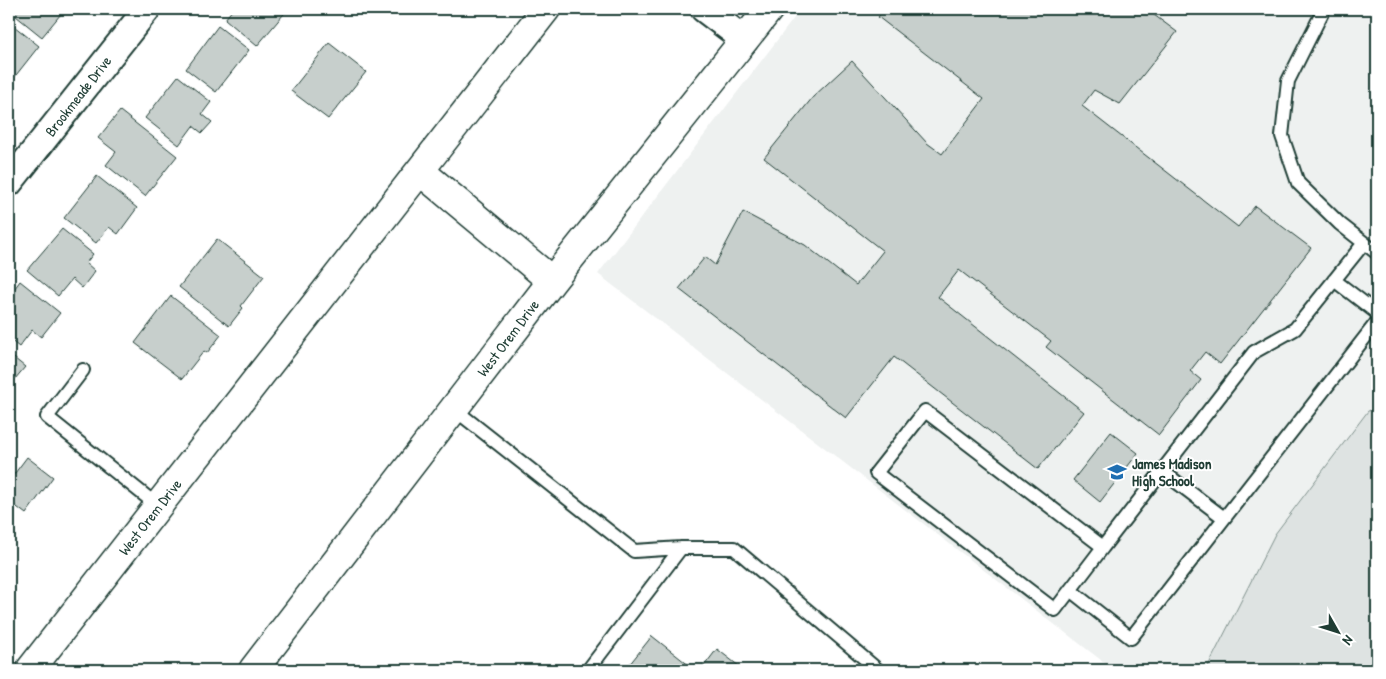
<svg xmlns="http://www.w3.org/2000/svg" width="1386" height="679" font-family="'Patrick Hand',sans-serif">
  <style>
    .built { fill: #eef1f0 }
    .green { fill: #dee3e2; stroke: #7e908b }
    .building { fill: #c7cfcc; stroke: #1f3d34 }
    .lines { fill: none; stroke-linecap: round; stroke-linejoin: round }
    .lane-casing { stroke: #1f3d34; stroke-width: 16 }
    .street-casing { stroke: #1f3d34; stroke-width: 30 }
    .secondary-casing { stroke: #1f3d34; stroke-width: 31 }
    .lane { stroke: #fff; stroke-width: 12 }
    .street { stroke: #fff; stroke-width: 26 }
    .secondary { stroke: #fff; stroke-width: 28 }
    .labels { text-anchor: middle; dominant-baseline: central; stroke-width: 4; stroke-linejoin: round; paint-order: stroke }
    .street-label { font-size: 15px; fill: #1f3d34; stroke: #fff }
    .poi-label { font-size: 15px; font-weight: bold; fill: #1f3d34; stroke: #fff; text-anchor: start }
  </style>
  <rect width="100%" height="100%" fill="#fff"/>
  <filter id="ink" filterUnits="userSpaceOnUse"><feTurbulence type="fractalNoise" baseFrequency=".02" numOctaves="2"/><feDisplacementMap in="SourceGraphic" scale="10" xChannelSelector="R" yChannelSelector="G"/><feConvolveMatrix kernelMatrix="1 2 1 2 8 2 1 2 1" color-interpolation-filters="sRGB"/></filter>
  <g filter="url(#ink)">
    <path class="built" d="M 801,9 L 1377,9 L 1377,670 L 1114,670 L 598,274 Z"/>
    <path class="green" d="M 1377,409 L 1377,670 L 1206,670 L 1275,534 L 1368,411 Z"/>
    <path class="building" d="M 14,9 L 65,9 L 42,37 L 11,12 Z
      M 233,9 L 288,9 L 257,46 L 225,19 Z
      M 885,9 L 1146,9 L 1177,32 L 1120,104 L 1094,90 L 1082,106 L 1238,227 L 1255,206 L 1311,248 L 1220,364 L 1205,352 L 1190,371 L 1201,380 L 1159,435 L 1046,347 L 1051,341 L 959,270 L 938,297 L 1084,412 L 1038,469 L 894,357 L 846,418 L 679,289 L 705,257 L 715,265 L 743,212 L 805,245 L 856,285 L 883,251 L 764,158 L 813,97 L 852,61 L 927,143 L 942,154 L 984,99 L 878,17 Z
      M 9,22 L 39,46 L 9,84 Z
      M 218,26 L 249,50 L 216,92 L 186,69 Z
      M 329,43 L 366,72 L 328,119 L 291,91 Z
      M 178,76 L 211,102 L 202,114 L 212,122 L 202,133 L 193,126 L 179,145 L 145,118 Z
      M 120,111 L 177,156 L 145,196 L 106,165 L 116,152 L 98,138 Z
      M 97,176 L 137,208 L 118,234 L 109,227 L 96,243 L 64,218 Z
      M 62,229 L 93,254 L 86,263 L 95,271 L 82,288 L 72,279 L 58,296 L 27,270 Z
      M 217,239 L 264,276 L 241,306 L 243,308 L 229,326 L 179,287 Z
      M 20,281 L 60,313 L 41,337 L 32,330 L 19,347 L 9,339 L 9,296 Z
      M 171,296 L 221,335 L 207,353 L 204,351 L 182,379 L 135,343 Z
      M 9,354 L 25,367 L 10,385 L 9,384 Z
      M 1111,432 L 1138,453 L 1100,502 L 1073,480 Z
      M 27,457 L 53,477 L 26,514 L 9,501 L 9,481 Z
      M 652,636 L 695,670 L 625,670 Z
      M 717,649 L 744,670 L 701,670 Z"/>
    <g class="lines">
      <g class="lane-casing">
        <path id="lane" d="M 1324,9 L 1288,81 L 1282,136 L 1298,183 L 1340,224 L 1377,253
          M 1334,280 L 1377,313
          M 83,370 L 47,417 L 158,506
          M 454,409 L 634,551 L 681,548 L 734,548 L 878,670
          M 1162,471 L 1224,518
          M 1103,547 L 1055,610 L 876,473 L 925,411 L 1103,547 L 1254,352 L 1295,329 L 1364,243
          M 1070,590 L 1131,638 L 1377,322
          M 588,670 L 681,548"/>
      </g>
      <g class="street-casing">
        <path id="street" d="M 704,9 L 745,40
          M 9,183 L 147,9"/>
      </g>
      <g class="secondary-casing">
        <path id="secondary" d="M 420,171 L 552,281
          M 30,670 L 546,9
          M 253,670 L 552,281 L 769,9"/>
      </g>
      <use href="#lane" class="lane"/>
      <use href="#street" class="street"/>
      <use href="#secondary" class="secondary"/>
    </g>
  </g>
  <defs>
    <g id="school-bare" transform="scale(1.5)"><path d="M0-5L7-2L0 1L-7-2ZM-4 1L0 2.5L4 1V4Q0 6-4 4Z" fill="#1f6fb2" stroke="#fff" stroke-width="2.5" paint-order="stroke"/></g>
  </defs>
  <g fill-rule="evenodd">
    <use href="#school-bare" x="1117" y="472"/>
  </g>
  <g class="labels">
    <g class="street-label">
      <text transform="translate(78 96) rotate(-52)">Brookmeade Drive</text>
      <text transform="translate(508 338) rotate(-53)">West Orem Drive</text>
      <text transform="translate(150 517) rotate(-52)">West Orem Drive</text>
    </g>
    <g class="poi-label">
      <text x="1132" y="463">James Madison<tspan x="1132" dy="17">High School</tspan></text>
    </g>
  </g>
  <rect width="1386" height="679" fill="none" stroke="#fff" stroke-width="30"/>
  <rect x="15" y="15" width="1356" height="649" fill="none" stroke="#1f3d34" stroke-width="2" filter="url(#ink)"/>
  <g transform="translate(1338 632) rotate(129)" stroke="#ffffff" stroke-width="4" paint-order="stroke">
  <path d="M0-4L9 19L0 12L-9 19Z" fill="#1f3d34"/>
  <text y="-8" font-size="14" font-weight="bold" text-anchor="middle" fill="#1f3d34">N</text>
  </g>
</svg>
